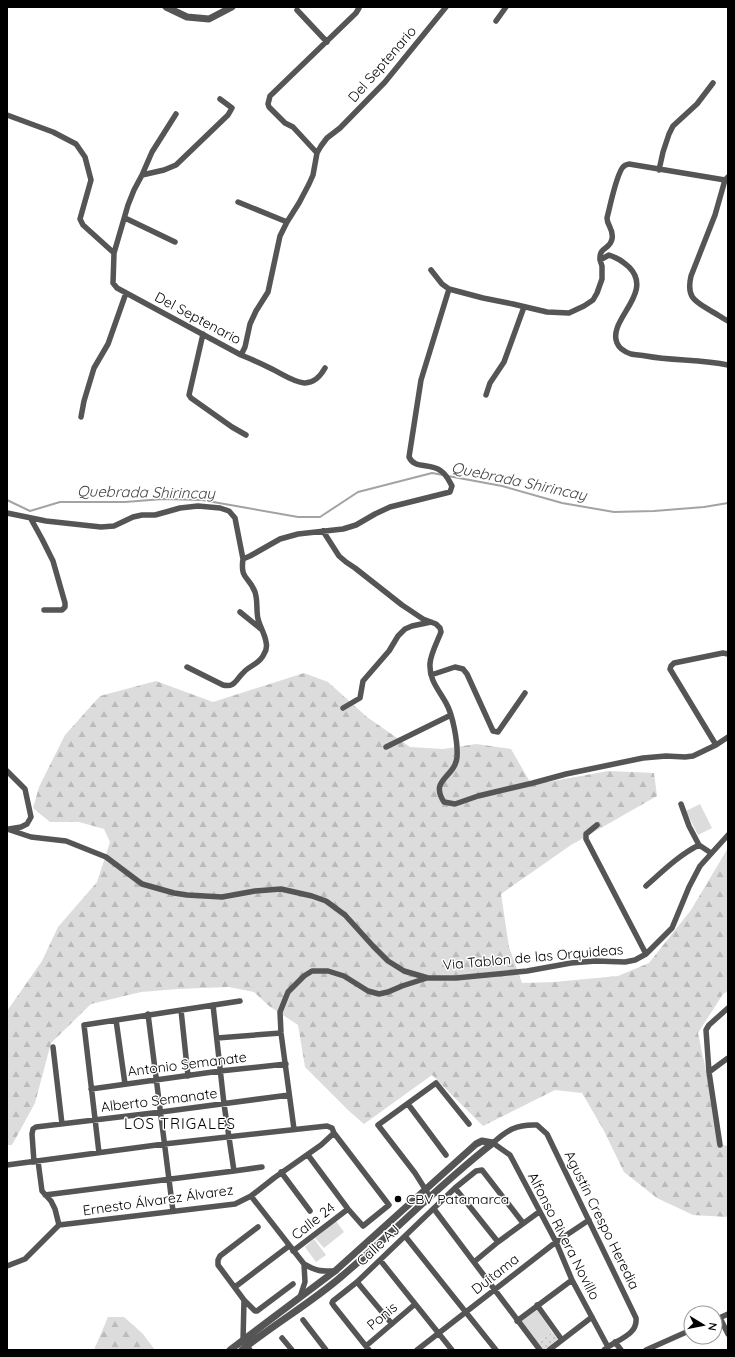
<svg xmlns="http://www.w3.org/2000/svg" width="735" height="1357" font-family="Quicksand,sans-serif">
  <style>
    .green { fill: url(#green-dots) }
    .forest { fill: url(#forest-firs) }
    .pitch { fill: #dcdcdc }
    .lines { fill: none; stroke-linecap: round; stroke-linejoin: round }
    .stream { stroke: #a3a3a3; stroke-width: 2 }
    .minor { stroke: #555; stroke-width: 5.5 }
    .tertiary { stroke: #555; stroke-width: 7 }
    .poi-dot { fill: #000; stroke: #fff; stroke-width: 1.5 }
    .labels { text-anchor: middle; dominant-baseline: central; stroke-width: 3; stroke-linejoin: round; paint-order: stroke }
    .street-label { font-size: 14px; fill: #000; stroke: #fff }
    .poi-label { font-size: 14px; fill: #000; stroke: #fff; text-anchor: start }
    .water-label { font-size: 15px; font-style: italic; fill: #444; stroke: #fff }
    .neighbourhood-label { font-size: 15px; letter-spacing: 1px; fill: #000; stroke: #fff }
  </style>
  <defs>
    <pattern id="green-dots" width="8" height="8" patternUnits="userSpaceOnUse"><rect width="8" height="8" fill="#dcdcdc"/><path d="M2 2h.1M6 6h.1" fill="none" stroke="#bbb" stroke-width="1.8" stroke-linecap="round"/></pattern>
    <pattern id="forest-firs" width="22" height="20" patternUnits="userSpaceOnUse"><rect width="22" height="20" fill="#dcdcdc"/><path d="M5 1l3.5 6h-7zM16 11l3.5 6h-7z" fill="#bbb"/></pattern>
  </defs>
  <rect width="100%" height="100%" fill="#fff"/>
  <path class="green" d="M 552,1332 L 558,1339 L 544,1350 L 541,1350 L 537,1343 Z"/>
  <path class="forest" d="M 304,673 L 328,682 L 367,717 L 410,747 L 443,749 L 476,744 L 511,749 L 530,782 L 548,782 L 608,771 L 654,773 L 657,796 L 571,845 L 501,894 L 509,947 L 522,983 L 554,982 L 618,976 L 649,963 L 691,910 L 728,848 L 728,991 L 723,994 L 698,1033 L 709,1085 L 719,1144 L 728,1146 L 728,1217 L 693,1215 L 657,1198 L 624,1172 L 603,1129 L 582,1093 L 555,1090 L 483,1126 L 432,1075 L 364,1124 L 348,1110 L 305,1067 L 298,1025 L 269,1006 L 254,992 L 229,987 L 178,989 L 141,992 L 91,1004 L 51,1043 L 35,1103 L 12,1145 L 7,1145 L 7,1011 L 42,961 L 58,927 L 97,882 L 110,842 L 104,829 L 79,822 L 50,822 L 33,808 L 39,787 L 65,735 L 100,696 L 156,681 L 213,702 Z
    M 108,1317 L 124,1317 L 143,1334 L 155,1350 L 94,1350 Z"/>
  <path class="pitch" d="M 700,804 L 712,828 L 698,835 L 686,811 Z
    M 336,1221 L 344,1232 L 324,1248 L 315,1238 Z
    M 314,1239 L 326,1255 L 316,1262 L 305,1247 Z
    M 537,1309 L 552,1332 L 537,1343 L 519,1322 Z"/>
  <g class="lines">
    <path class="stream" d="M 448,476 L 502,486 L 562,503 L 614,512 L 654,511 L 704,507 L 728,503
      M 7,500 L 30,511 L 60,502 L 125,502 L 163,499 L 202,500 L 298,517 L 320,517 L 358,492 L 432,473 L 443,475"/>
    <path class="minor" d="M 297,10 L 327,42
      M 496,21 L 506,7
      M 7,115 L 53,132 L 76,144 L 85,157 L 91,180 L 80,219 L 83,225 L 114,253 L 113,283 L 117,288 L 241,355 L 245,347 L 250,324 L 256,311 L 268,292 L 280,236 L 287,222 L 299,203 L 309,184 L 313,175 L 317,153 L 321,146 L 327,138 L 340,128 L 385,82 L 446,7
      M 317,153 L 293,127 L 285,123 L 269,107 L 268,104 L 270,96 L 356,13 L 359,8 L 358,7
      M 659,170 L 663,152 L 669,134 L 673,126 L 697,104 L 713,83
      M 142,175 L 152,152 L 176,114
      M 728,177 L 725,180 L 715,215 L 691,276 C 686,298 695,301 711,311 C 717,314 722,318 728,321
      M 238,202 L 287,222
      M 125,218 L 175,242
      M 114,253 L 128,205 L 134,190 L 142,175 L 164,170 L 176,165 L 228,115 L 232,108 L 220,99
      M 600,260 C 599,246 610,250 612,239 C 614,229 607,226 607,218 C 610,207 616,175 623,167 C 625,165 626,165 629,164 L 725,180
      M 431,270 L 442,284 L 449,289 L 483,298 L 513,304 L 547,312 L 569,313 L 584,306 L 593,300 L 597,293 L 602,279 L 602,266 L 600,260 L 609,255 C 618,258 622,261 629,267 C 655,293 607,320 617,343 C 619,348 625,352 631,354 C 635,355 641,355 646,356 C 673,361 701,359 728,365
      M 203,334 L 189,395 L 191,398 L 232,427 L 246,435
      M 241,355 C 251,359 262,364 272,369 C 292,379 310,395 325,368
      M 486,395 L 490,383 L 504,362 L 524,307
      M 81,417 L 84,401 L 94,368 L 108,344 L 126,293
      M 7,513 L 46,521 L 101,527 L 114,526 L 133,517 L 142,515 L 155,515 L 180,508 L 198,506 L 220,508 L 229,511 L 235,518 L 243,559 L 250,556 L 280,539 L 298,534 L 343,529 L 356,525 L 375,514 L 390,507 L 450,492 L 452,486 C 449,481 447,475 441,471 C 430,462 415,470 409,457 L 421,380 L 449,289
      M 31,519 L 42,539 L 53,561 L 65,603 L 65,607 L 62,610 L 44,610
      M 323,531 L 339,556 L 346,562 L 355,568 L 402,605 L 423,619 L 436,624 L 440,628 L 441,632 C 438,640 430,655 430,664 C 429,680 439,690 446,703 C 453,715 458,743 457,757 C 455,778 429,779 444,802 L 455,804 L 478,796 L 533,783 L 566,774 L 643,758 L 666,756 L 685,757 L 693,756 L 716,745 L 728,737
      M 240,612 L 261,629
      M 187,667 L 223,685 C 235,688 236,679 244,672 C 250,665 260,664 264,654 C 266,651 267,646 266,642 C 265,634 260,627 258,619 C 256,610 258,601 255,592 C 249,576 240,580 243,559
      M 431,675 L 455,667 L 463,669 L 467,674 L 493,731 L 498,732 L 525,693
      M 343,708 L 360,698 L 363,681 L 389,651 L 398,636 L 405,629 L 412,626 L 431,622
      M 716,745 L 670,669 L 671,666 L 674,663 L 723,653 L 728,654
      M 386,747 L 451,715
      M 7,771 L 25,789 L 31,817 L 27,824 L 21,827 L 9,829
      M 681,804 L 689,826 L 699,845
      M 597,825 L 586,834 L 586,839 L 646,954
      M 7,829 L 31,837 L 66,841 L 106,857 L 142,884 L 174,893 L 187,895 L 222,897 L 255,891 L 281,889 L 312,896 L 326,901 L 345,915 L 373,946 L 388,961 L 404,971 L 428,978 L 456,978 L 527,971 L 571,963 L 596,961 L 625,962 L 635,960 L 646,954 L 672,928 L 689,887 L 700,866 L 728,835
      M 646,886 C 663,871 679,855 699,845 L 711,853
      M 213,1005 L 224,1104 L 234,1171
      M 181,1010 L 188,1076
      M 148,1014 L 173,1211
      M 116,1020 L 125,1084
      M 217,1038 L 281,1033
      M 53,1047 L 62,1124
      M 709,1072 L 728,1058
      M 91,1089 L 220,1071 L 286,1064
      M 408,1104 L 446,1155
      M 294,1129 L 281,1033 L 280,1012 L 288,992 L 304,976 L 312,971 L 328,971 L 344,976 L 368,991 L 379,994 L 388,992 L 402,986 L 427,978
      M 720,1145 L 709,1072 L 706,1030 L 709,1025 L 728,1008
      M 99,1153 L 84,1025 L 240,1001
      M 38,1161 L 42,1191 L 51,1201 L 55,1209 L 59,1225
      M 34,1162 L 32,1134 L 33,1129 L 36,1127 L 161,1112 L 289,1095
      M 7,1165 L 164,1144 L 327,1126 L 332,1128 L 334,1133 L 389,1205 L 363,1226 L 348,1209 L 308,1155
      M 281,1172 L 310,1211
      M 455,1188 L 498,1242
      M 427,1192 L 415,1173 L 378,1125 L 436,1083 L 469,1124
      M 45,1195 L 234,1171 L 262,1167
      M 251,1196 L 304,1264 C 318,1272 321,1271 336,1271
      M 434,1209 L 540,1350
      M 59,1225 L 235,1204 L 251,1196 L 274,1178 L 321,1145 L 334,1133
      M 258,1227 L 220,1256 L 218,1260 L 218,1265 L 244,1300 L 255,1311 L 257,1311 L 293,1284
      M 405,1236 L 496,1350
      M 293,1251 L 348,1209
      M 380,1260 L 452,1350
      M 474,1262 L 498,1242 L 539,1212
      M 7,1266 L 25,1259 L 59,1225
      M 357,1282 L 392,1324
      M 235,1287 L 289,1246
      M 300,1297 L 305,1282 L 304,1264
      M 244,1300 L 243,1341 L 250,1350
      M 537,1305 L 562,1340
      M 720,1318 L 728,1334
      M 303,1320 L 326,1350
      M 715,1320 L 728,1314
      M 517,1321 L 572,1280
      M 282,1338 L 292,1350
      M 615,1342 L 621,1350
      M 366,1346 L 414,1305
      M 369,1350 L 334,1306 L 332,1303 L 333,1301 L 357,1282 L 455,1188 L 476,1171 L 482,1170 L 523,1223
      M 417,1350 L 556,1242 L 589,1220
      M 549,1350 L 592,1317
      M 604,1350 C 615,1340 638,1336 636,1318 L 547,1134 L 537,1125 C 517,1124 507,1130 493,1143 L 510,1155 L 556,1242 L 572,1280 L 608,1347
      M 646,1350 L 691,1330"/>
    <path class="tertiary" d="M 166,7 L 187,17 L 209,19 L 232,7
      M 230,1350 L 335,1271 L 476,1144 L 482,1141 L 493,1143
      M 242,1350 C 274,1324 311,1303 342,1276 C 393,1233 440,1184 493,1143"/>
  </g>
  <circle class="poi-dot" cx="398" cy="1199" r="4"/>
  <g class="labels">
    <g class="street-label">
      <text transform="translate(382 64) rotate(-49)">Del Septenario</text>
      <text transform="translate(198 318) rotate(28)">Del Septenario</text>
      <text transform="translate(533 957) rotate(-5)">Via Tablon de las Orquideas</text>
      <text transform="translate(187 1064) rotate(-7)">Antonio Semanate</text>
      <text transform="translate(159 1100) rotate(-7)">Alberto Semanate</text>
      <text transform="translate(158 1200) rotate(-8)">Ernesto Álvarez Álvarez</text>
      <text transform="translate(602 1220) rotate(64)">Agustín Crespo Heredia</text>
      <text transform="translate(313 1221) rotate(-38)">Calle 24</text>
      <text transform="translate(564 1236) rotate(63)">Alfonso Rivera Novillo</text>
      <text transform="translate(378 1245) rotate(-43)">Calle AJ</text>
      <text transform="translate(495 1274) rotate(-38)">Duitama</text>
      <text transform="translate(382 1316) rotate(-40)">Ponis</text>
    </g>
    <g class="poi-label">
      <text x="406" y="1199">CBV Patamarca</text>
    </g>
    <g class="water-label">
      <text transform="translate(519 481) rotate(12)">Quebrada Shirincay</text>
      <text transform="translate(146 492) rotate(1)">Quebrada Shirincay</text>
    </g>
    <g class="neighbourhood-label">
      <text x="180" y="1123">LOS TRIGALES</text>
    </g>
  </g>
  <rect width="735" height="1357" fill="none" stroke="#000000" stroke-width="16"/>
  <g transform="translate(703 1325) rotate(100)"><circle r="19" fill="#ffffff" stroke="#999999"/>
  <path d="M0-3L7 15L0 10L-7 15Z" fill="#000000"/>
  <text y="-6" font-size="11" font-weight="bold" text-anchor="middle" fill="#000000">N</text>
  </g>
</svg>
